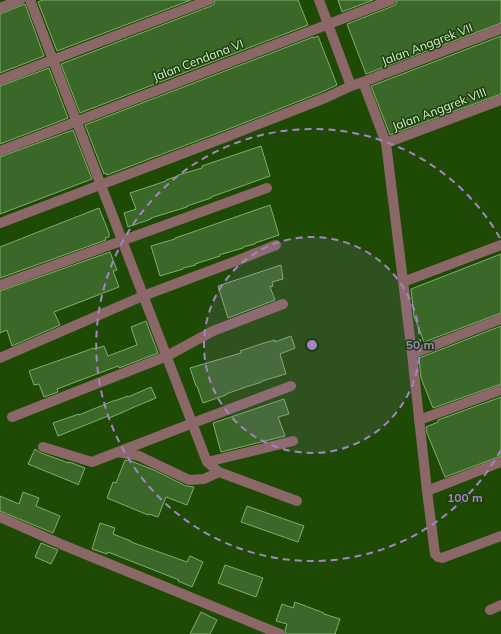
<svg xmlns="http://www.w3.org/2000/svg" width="501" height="634" font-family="Mulish,sans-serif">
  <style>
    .building { fill: #3b6829; stroke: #7faf6d }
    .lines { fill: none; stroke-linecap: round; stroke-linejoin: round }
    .street { stroke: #8b6767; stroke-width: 10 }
    .ring { fill: none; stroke: #a484c6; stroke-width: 2; stroke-dasharray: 7 5 }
    .labels { text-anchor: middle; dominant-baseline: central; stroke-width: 3; stroke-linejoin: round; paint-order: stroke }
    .street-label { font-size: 12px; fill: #d7f0ce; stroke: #1c3d0c }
    .centre { fill: #a484c6; stroke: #1c3d0c; stroke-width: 2 }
    .ring-label { font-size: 12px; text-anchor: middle; font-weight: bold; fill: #a484c6; stroke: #1c3d0c; stroke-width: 3; stroke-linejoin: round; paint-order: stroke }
  </style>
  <rect width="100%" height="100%" fill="#1e4a06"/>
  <path class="building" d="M 43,0 L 191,0 L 57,51 L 38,2 Z
    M 215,0 L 298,0 L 308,25 L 80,113 L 61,64 L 211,6 L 214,4 Z
    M 338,0 L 373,0 L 342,12 Z
    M 397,0 L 501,0 L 501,23 L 366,74 L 347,24 L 393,6 L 396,4 Z
    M 25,4 L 44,56 L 0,73 L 0,14 Z
    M 318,36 L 337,85 L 322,92 L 239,125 L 107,175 L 106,173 L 104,174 L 85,125 L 313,37 L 313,38 Z
    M 501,36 L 501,94 L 390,135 L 371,86 Z
    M 49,68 L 68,118 L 0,144 L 0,86 Z
    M 73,130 L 92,179 L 0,214 L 0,157 Z
    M 261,146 L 270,176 L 211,197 L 211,198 L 187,206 L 187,207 L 151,218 L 151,219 L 128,227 L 124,213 L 136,209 L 130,193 L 166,181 L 166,180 L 178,176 L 178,175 L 202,168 L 202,166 Z
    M 270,205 L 279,235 L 255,243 L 255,244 L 243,247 L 243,248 L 219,255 L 220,256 L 195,264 L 196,265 L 183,268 L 183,269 L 160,276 L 151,246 L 175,239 L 175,238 L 187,234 Z
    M 99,208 L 109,233 L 109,237 L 105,238 L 106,240 L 0,278 L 0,247 Z
    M 110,252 L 117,270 L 113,271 L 119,287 L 54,312 L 60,325 L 12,346 L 7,330 L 0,333 L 0,291 Z
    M 501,254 L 501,313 L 424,342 L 414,316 L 411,289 Z
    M 281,265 L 283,279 L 272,282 L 273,286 L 270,287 L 275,300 L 228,318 L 218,286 Z
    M 146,321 L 158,353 L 119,368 L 118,366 L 57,389 L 58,392 L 44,397 L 39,384 L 34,385 L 29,371 L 94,348 L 94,349 L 104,346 L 108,356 L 137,345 L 131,327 Z
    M 501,326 L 501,384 L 433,408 L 421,378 L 419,358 Z
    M 291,336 L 295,348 L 280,354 L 286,374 L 262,381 L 262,382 L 249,386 L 226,394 L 226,395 L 203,403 L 197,386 L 196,386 L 190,368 L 241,353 L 240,351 L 264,343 L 275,340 L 275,342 Z
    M 151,387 L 156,398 L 132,408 L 121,413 L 109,418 L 108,416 L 58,436 L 53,423 L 79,414 L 79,415 L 113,401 L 114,401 L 128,396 L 128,397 Z
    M 501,397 L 501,456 L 445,477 L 427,433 L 426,427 L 438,422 L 438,420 Z
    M 284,399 L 289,414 L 278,417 L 285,436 L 221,452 L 213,423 Z
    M 35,449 L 41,453 L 69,463 L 68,462 L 72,463 L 85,468 L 78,485 L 77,484 L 28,464 Z
    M 125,460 L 131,461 L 154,470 L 186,486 L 194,487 L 187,505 L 166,497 L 158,517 L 149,514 L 148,515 L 107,498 L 113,482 L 116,483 Z
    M 23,492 L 39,498 L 36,506 L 60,516 L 53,533 L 0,511 L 0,496 L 19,504 Z
    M 247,506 L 304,526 L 298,542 L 241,522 Z
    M 100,523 L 115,528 L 113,534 L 131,541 L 131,542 L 187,562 L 190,556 L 203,562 L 192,587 L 178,581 L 179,580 L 108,552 L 107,554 L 92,549 Z
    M 41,543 L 58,550 L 51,564 L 35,557 Z
    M 225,565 L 263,578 L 256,597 L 218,583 Z
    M 295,602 L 324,613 L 324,614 L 340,619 L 335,634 L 286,634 L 285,630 L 287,624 L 276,621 L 282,604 L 293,608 Z
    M 201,612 L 217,620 L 210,634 L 190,634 Z"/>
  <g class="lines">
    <path class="street" d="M 30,0 L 207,462 L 219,472
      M 319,0 L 351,86
      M 0,8 L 20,0
      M 0,80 L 209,0
      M 363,82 L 386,143 L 412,354 L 427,491 L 435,554 L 438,557 L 442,558 L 501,536
      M 386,143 L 501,100
      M 0,151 L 391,0
      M 0,223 L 226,137 L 325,98 L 351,86 L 363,82 L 501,29
      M 403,282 L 501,245
      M 0,285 L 267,188
      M 412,354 L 501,319
      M 0,358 L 143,296 L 236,261 L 276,245
      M 12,417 L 167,356 L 213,331 L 283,304
      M 419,420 L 501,390
      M 43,447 L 92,462 L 193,423 L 291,386
      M 118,452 L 139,456 L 189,480 L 204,479 L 219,472 L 297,501
      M 207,462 L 293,441
      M 427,491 L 501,462
      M 0,517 L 63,545 L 280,634
      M 490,610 L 501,605"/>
  </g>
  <circle cx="312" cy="345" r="108" fill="#a484c6" fill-opacity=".12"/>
  <g class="ring">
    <circle cx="312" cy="345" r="108"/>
    <path d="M501 450A216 216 0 1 1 501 240"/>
  </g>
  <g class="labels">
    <g class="street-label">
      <text transform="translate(427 44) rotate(-21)">Jalan Anggrek VII</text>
      <text transform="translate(198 60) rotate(-21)">Jalan Cendana VI</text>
      <text transform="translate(439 109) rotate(-21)">Jalan Anggrek VIII</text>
    </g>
  </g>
  <circle cx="312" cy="345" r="6" class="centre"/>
  <g class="ring-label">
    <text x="420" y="349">50 m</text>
    <text x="465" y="502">100 m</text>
  </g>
</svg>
